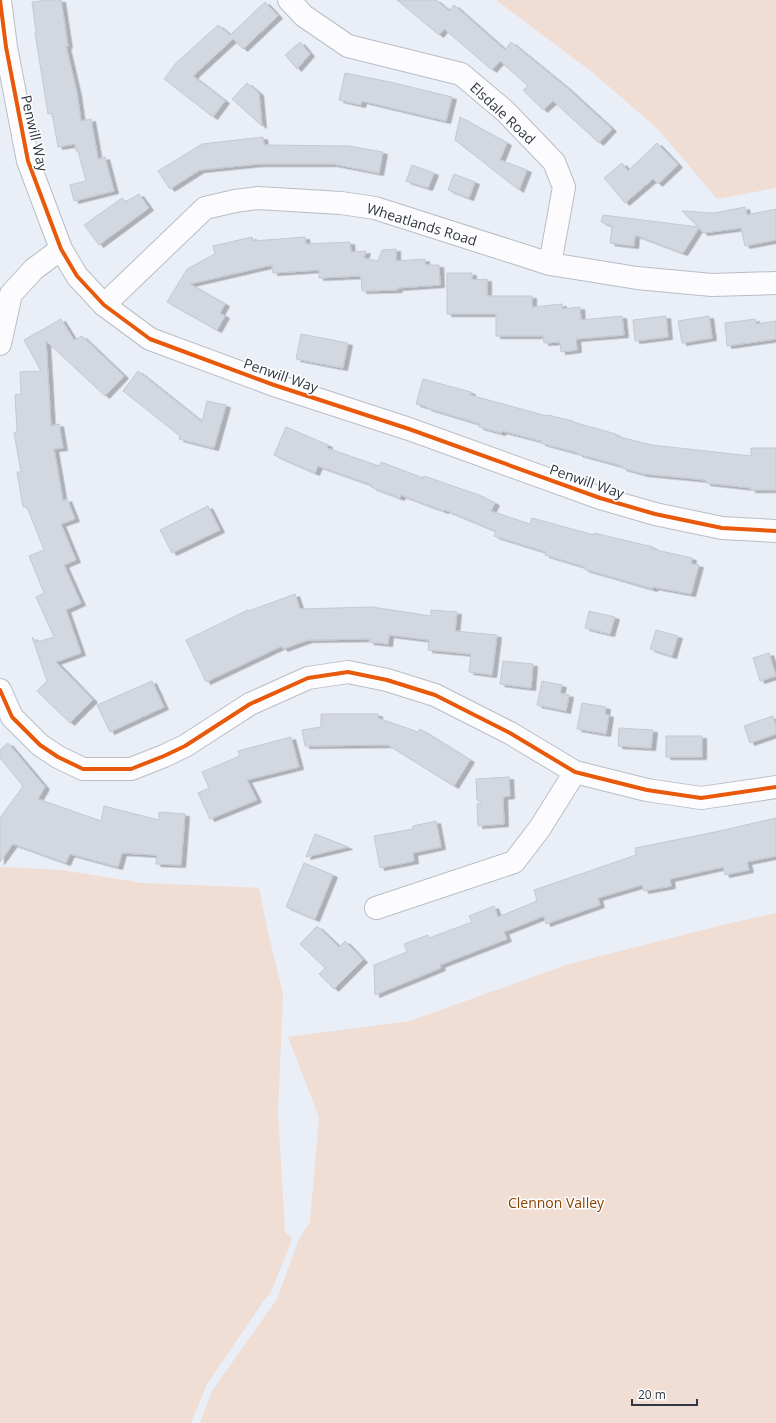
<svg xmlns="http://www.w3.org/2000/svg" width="776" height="1423" font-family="'Open Sans',sans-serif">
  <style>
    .green { fill: #f0ddd4 }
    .building { fill: #d2d7e0; stroke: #c4c9d2; filter: url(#shadow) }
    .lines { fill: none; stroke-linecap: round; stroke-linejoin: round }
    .minor-casing { stroke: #b8bdc6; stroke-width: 24 }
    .tertiary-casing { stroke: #b8bdc6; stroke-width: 24 }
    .minor { stroke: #fcfcfe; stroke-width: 22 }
    .tertiary { stroke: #fcfcfe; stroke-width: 22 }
    .cycleway-casing { stroke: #fff; stroke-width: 6 }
    .cycleway { stroke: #e8590c; stroke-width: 4 }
    .labels { text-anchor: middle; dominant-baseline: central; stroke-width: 3; stroke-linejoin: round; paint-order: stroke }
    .street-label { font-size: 14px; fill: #303643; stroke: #fff }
    .park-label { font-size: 14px; fill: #884102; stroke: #fff }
  </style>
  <defs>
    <filter id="shadow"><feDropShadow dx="4.5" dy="2.5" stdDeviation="0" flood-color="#0004"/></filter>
  </defs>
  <rect width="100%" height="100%" fill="#eaeef6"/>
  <path class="green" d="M 496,0 L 776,0 L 776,188 L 717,199 L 658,129 L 592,72 Z
    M 0,867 L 62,870 L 142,883 L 259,888 L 267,928 L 283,994 L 278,1112 L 285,1232 L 292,1238 L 288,1250 L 270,1294 L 265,1299 L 207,1384 L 191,1423 L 0,1423 Z
    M 776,913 L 776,1423 L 200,1423 L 212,1391 L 277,1299 L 299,1239 L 310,1222 L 319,1117 L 288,1037 L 410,1021 L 569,964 L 731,923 Z"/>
  <path class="building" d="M 48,0 L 61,0 L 68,46 L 66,46 L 77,93 L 81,121 L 91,119 L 98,159 L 105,157 L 114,191 L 74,201 L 70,185 L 86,181 L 78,151 L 76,151 L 75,144 L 58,147 L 52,113 L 48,114 L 35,33 L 36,32 L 32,2 Z
    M 397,0 L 436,0 L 449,11 L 454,5 L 505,50 L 511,42 L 566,87 L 612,129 L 599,143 L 553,101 L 543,110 L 523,90 L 528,86 L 500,61 L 492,70 L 444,29 L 439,35 Z
    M 265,2 L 278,16 L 243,49 L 233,39 L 193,76 L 225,101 L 213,117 L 164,79 L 176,63 L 218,25 L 230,35 Z
    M 300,42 L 310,54 L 297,69 L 285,55 Z
    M 345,73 L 390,82 L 452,97 L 446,121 L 362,101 L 361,105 L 339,100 Z
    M 247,83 L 259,93 L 262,126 L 232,99 Z
    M 460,117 L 507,143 L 500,160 L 527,170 L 519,190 L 455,140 Z
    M 263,137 L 264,145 L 349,146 L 383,152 L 379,173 L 333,164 L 259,164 L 200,170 L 170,189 L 158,171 L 202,144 Z
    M 657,143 L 678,165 L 658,184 L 653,179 L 625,203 L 604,178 L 622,163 L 628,171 Z
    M 412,165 L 434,173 L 428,188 L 406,181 Z
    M 454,174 L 475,182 L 469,198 L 448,190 Z
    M 139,194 L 149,208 L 99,245 L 84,225 L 122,198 L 125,202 Z
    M 745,207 L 747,215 L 776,209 L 776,240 L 745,246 L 741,228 L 703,233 L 699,228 L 683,253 L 635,235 L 634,246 L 610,243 L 612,226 L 601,222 L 603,215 L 698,227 L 682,211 L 714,213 Z
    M 252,237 L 253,241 L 305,237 L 306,244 L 350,242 L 351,252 L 366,251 L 364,258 L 378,261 L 382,250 L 396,249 L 396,261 L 425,259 L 425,265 L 439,265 L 440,285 L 397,288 L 398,290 L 362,291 L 361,276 L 319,278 L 319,270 L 273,273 L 272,265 L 190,284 L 225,304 L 220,313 L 225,316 L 217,330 L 167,302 L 187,269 L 215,254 L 213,246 Z
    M 447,273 L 472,273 L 472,280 L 487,279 L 487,296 L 532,296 L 532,307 L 562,304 L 562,309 L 580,307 L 581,320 L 622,316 L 624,335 L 576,339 L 577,350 L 561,352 L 560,342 L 544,343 L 543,336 L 496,336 L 496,314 L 447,314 Z
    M 666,316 L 668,337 L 635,341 L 633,320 Z
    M 709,316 L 712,338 L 682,343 L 678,321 Z
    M 61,319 L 74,340 L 82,336 L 124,376 L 105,396 L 46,341 L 51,426 L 59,424 L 63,448 L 54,449 L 63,501 L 67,499 L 75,519 L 61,524 L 76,560 L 64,565 L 81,603 L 66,610 L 81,653 L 56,662 L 93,700 L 70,723 L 37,691 L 47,681 L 32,637 L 37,642 L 54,637 L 36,597 L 44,593 L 29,556 L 44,550 L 27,507 L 23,507 L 17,472 L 21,472 L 14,433 L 17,432 L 15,395 L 21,394 L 20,372 L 41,371 L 24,340 Z
    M 755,319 L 756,324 L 776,321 L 776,339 L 727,346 L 725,323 Z
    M 301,334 L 348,343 L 343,368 L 296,359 Z
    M 138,371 L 202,422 L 207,401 L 226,405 L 214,448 L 179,439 L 180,436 L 123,391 Z
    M 423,379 L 471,392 L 470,395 L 547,416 L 548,415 L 573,421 L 573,422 L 616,434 L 616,436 L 652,445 L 751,456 L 751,448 L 776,448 L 776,490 L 751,490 L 751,488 L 706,483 L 706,480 L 644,474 L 622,468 L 622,466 L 578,454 L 578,453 L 541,443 L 541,441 L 502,431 L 501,433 L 479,427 L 480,424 L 427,408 L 427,407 L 416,404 Z
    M 286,427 L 328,445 L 327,448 L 379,466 L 381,462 L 423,478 L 424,476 L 479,495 L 495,503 L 491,511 L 530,524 L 532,518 L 594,535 L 594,533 L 653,547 L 652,549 L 692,558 L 691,564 L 699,565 L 691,594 L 653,587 L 653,589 L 584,569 L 585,567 L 545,555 L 546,552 L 494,536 L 496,531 L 445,510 L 444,511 L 401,495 L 400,498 L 371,487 L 372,485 L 318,466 L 315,473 L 274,455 Z
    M 208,506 L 220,530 L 172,553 L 160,530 Z
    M 295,594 L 300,609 L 372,607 L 431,616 L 431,610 L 457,612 L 455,631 L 497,635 L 492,675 L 469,672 L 471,654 L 428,650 L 429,640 L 389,635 L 388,644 L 369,642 L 370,639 L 308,640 L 283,649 L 282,646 L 206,682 L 186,640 L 248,610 L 249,611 Z
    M 589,611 L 615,617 L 610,634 L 585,628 Z
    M 656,630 L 678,636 L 672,656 L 650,649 Z
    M 769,653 L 776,676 L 760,681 L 753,658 Z
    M 503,661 L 533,664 L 531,688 L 500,684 Z
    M 152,681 L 164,707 L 110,732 L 97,705 Z
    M 542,681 L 562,685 L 560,693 L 569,695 L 566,711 L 537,705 Z
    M 582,703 L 606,707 L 605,714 L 609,715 L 606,734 L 577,729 Z
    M 321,714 L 378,714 L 378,718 L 418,732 L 420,729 L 470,760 L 454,786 L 388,745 L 305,746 L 302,730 L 321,727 Z
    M 773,716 L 776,726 L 776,734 L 750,743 L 744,726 Z
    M 619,728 L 653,730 L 651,748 L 618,746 Z
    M 666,736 L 702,736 L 702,757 L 666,757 Z
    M 291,737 L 299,767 L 247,780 L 257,800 L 210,819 L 198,793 L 209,788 L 202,772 L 240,756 L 238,751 Z
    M 8,743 L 45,787 L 38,799 L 101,821 L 104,806 L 159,820 L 159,812 L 185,814 L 181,865 L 156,864 L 157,855 L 122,853 L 118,867 L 70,854 L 66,863 L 13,844 L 0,862 L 0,818 L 23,786 L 0,758 L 0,750 Z
    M 509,777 L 510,796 L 503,797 L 504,824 L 478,826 L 477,804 L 482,803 L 477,800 L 476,779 Z
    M 776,818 L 776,856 L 747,862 L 749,870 L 725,875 L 723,867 L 670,879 L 671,886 L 644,891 L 642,885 L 598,898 L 600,905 L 546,924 L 544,916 L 504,932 L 507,939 L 440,965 L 441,968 L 375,995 L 374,965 L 407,952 L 404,944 L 428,935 L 429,938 L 472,922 L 469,916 L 494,906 L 498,917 L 537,901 L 534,890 L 636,855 L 635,848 L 715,832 Z
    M 436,821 L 441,847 L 413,853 L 414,861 L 380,868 L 374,836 L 413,829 L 413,826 Z
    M 315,834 L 348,847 L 306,857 Z
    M 304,863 L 333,875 L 315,919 L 286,907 Z
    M 317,926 L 339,947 L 345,941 L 363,960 L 334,989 L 319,974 L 325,968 L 300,944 Z"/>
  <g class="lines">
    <g class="minor-casing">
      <path id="minor" d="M 289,0 L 304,16 L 348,46 L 461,74 L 505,111 L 554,162 L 564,187 L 550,264
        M 104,305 L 205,208 L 235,201 L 258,198 L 341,203 L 375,208 L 550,264 L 637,278 L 712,285 L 776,283
        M 0,344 L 11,294 L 34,269 L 61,249
        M 0,690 L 12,717 L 40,745 L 58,757 L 83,769 L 131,769 L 164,756 L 185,746 L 250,704 L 308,678 L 348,672 L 387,680 L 435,695 L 510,733 L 575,772 L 647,790 L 701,798 L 776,787
        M 376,908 L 514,862 L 540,828 L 575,772"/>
    </g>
    <g class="tertiary-casing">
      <path id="tertiary" d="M 0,0 L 6,47 L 28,161 L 61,249 L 77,276 L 104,305 L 150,339 L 274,385 L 409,429 L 600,498 L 655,514 L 722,528 L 776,531"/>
    </g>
    <use href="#minor" class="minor"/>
    <use href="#tertiary" class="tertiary"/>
    <g class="cycleway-casing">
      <path id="cycleway" d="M 0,0 L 6,47 L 28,161 L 61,249 L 77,276 L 104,305 L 150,339 L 274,385 L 409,429 L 600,498 L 655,514 L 722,528 L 776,531
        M 0,690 L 12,717 L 40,745 L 58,757 L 83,769 L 131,769 L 164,756 L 185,746 L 250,704 L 308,678 L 348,672 L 387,680 L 435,695 L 510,733 L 575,772 L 647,790 L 701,798 L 776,787"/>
    </g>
    <use href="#cycleway" class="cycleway"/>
  </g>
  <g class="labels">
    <g class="street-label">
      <text transform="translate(503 113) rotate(43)">Elsdale Road</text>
      <text transform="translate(35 133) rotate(77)">Penwill Way</text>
      <text transform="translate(422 224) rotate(17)">Wheatlands Road</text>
      <text transform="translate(281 375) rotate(19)">Penwill Way</text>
      <text transform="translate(587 481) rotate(19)">Penwill Way</text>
    </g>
    <g class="park-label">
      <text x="556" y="1202">Clennon Valley</text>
    </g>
  </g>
  <path d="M632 1399v6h65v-6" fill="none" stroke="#303643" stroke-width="2"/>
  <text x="638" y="1399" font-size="12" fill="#303643" stroke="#ffffff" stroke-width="3" paint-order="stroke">20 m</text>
</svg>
